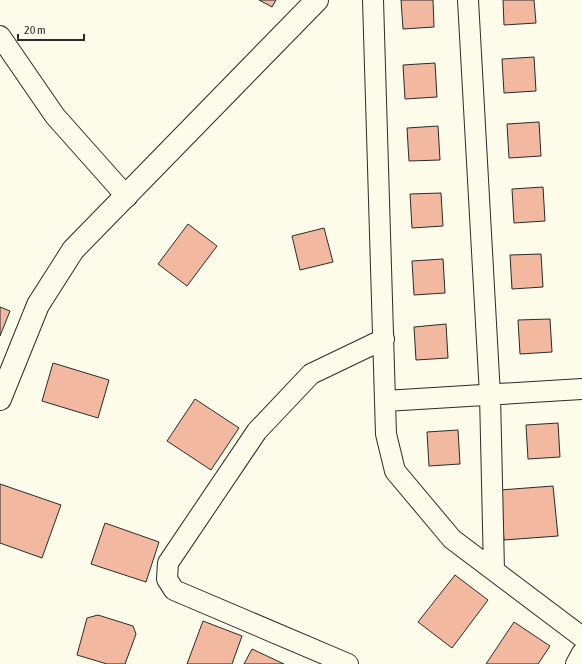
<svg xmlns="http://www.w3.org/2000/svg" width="582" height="664" font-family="'Asap Condensed',sans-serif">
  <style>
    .building { fill: #f2b8a0; stroke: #2b2b2b }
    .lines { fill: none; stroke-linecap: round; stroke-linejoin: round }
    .street-casing { stroke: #2b2b2b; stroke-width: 22 }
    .secondary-casing { stroke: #2b2b2b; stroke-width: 24 }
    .street { stroke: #fdfbea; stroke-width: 20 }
    .secondary { stroke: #fdfbea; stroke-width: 22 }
  </style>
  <rect width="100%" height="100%" fill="#fdfbea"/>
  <path class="building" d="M 259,0 L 276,0 L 272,7 Z
    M 401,0 L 433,0 L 434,27 L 403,29 Z
    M 503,0 L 534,0 L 536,23 L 504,25 Z
    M 534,57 L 536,91 L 504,93 L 502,59 Z
    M 435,63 L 437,97 L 405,99 L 403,65 Z
    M 539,122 L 541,156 L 509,158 L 507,124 Z
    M 438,126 L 440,160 L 409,161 L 407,128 Z
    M 543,187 L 545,221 L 514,223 L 512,189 Z
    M 441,193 L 443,226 L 412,228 L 410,194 Z
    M 188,224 L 217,246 L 187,286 L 158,264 Z
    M 324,228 L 333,262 L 300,270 L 292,236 Z
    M 541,254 L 543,287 L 512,289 L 510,255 Z
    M 443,259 L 445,293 L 414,295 L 412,261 Z
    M 0,307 L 10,311 L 0,336 Z
    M 550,319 L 552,352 L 520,354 L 518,320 Z
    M 446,324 L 448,358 L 416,360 L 414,327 Z
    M 53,363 L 109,380 L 98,418 L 42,401 Z
    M 195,399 L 239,428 L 211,470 L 167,441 Z
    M 558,423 L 560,457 L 528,459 L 526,425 Z
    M 458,430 L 460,464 L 429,466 L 427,432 Z
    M 0,484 L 61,505 L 42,558 L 0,543 Z
    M 553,486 L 558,536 L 504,540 L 500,490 Z
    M 105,523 L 159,542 L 146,582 L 91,564 Z
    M 455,575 L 488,600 L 452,648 L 418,622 Z
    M 98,615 L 133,626 L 136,634 L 125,664 L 107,664 L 77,655 L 87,618 Z
    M 203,621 L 242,636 L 232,664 L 187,664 Z
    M 514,622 L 550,646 L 538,664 L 486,664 Z
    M 252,649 L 284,664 L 244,664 Z"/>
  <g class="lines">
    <g class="street-casing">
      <path id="street" d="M 373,0 L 386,434 L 395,471 L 452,539 L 582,637
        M 468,0 L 490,395 L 494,570
        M 0,36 L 55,116 L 127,197
        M 385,401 L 582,389
        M 348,664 L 174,590 L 167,579 L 168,563 L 257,431 L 311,374 L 384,339
        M 576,664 L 582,653"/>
    </g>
    <g class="secondary-casing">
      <path id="secondary" d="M 0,399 L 38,305 L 73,250 L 317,0"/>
    </g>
    <use href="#street" class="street"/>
    <use href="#secondary" class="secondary"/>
  </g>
  <path d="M18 34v6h66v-6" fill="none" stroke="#2b2b2b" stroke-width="2"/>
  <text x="24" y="34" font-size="12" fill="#2b2b2b" stroke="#fdfbea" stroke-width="3" paint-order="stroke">20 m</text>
</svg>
